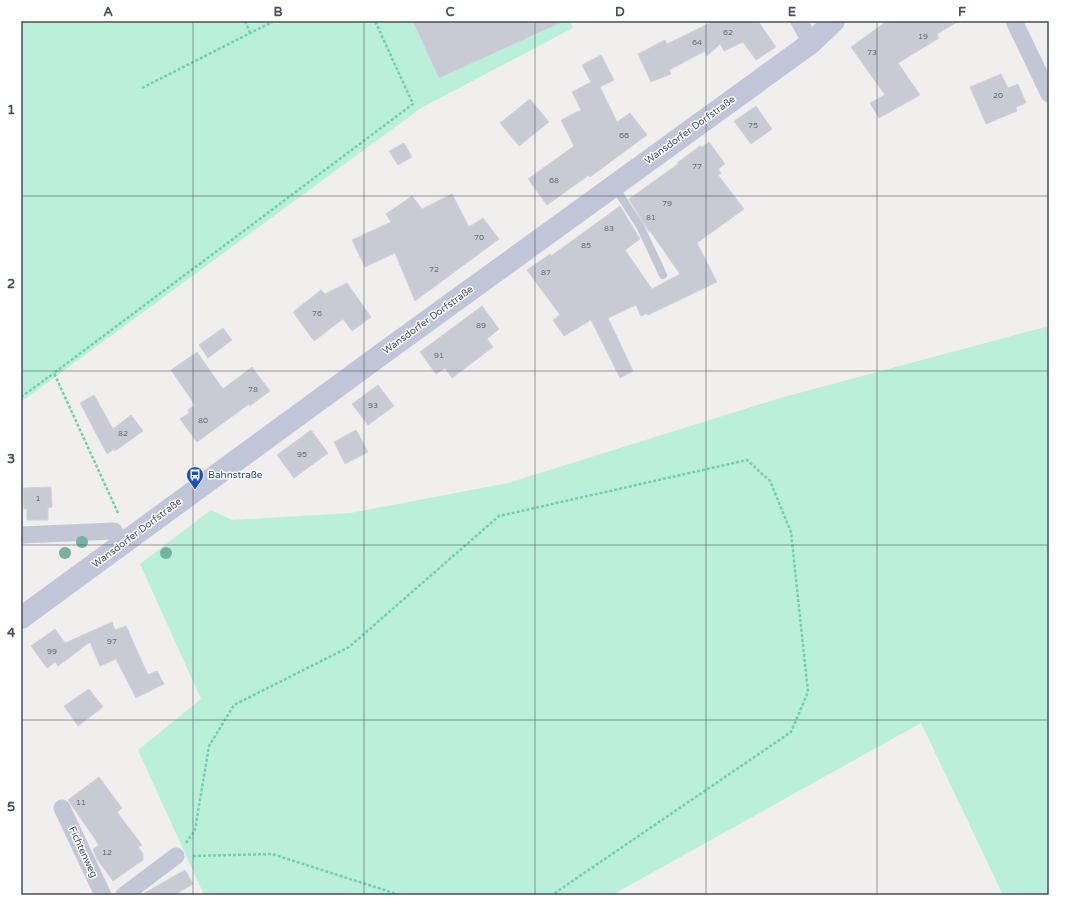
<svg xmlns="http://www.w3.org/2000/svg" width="1070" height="916" font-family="'Varela Round',sans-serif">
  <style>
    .green { fill: #baf0da }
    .building { fill: #c9cbd4; stroke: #d1d2da }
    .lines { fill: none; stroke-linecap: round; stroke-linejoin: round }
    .path { stroke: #71cfb4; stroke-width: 2.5; stroke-dasharray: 3 2; stroke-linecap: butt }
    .lane { stroke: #c1c7d4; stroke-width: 8 }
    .street { stroke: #c1c7d4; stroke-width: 17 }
    .secondary { stroke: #c0c6d8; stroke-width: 22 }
    .tree { fill: #77b1a0 }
    .grid { fill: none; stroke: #454d5c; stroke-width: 1; stroke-opacity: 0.55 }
    .labels { text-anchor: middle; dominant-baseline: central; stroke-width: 3; stroke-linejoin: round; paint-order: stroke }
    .number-label { font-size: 8px; fill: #666c7a }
    .street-label { font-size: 10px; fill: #454d5c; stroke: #fff }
    .transit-label { font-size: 10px; fill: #164399; stroke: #fff; text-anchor: start }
    .neatline { fill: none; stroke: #454d5c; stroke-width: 1.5 }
    .grid-label { font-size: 13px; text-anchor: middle; font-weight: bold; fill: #454d5c }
  </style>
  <rect width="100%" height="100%" fill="#f1eeee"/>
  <path class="green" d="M 21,21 L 570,21 L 573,28 L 421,108 L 21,402 Z
    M 1049,326 L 1049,895 L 1003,895 L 921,723 L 612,895 L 204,895 L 138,750 L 201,699 L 140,564 L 211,510 L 232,520 L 350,513 L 508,483 L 780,398 Z"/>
  <path class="building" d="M 413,21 L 564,21 L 439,78 Z
    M 714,21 L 758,21 L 776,47 L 756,60 L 743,42 L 724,51 L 720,44 L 707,56 L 705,51 L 669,70 L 671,74 L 651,82 L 638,54 L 665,40 L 667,44 Z
    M 887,21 L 959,21 L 937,34 L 939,38 L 898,63 L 920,95 L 879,118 L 870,103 L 885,95 L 851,47 Z
    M 601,55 L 614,80 L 600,87 L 617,122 L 630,113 L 647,135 L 590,177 L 589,175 L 547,205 L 528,179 L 574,146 L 561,120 L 581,110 L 572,92 L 591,82 L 582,65 Z
    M 1001,74 L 1008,88 L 1018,84 L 1026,103 L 1016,107 L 1017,111 L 986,124 L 970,87 Z
    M 530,99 L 549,122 L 519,146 L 500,123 Z
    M 756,106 L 772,129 L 751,144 L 734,121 Z
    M 709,142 L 725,164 L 718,169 L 721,173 L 718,175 L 744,209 L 697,243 L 717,282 L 648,315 L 647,313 L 641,316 L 636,305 L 608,318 L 633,371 L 620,378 L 591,320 L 564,336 L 553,320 L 560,315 L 527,270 L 550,254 L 551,256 L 620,206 L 640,239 L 625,250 L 652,289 L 680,274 L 650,231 L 649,232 L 629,199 L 678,164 L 677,163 L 700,146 L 702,147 Z
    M 404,143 L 412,157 L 398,165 L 389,151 Z
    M 452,194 L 469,227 L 483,218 L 499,239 L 415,301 L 395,253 L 365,267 L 352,240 L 391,222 L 386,214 L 412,196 L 422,209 Z
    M 347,283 L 371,317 L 352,331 L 343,319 L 314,341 L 293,312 L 321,290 L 325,294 Z
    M 482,306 L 499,329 L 487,339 L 493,347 L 452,378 L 445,368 L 436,374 L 420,352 Z
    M 223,328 L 232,340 L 208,358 L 199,345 Z
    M 197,352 L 223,389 L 252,367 L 270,391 L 250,406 L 249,404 L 197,442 L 180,419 L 189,413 L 188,410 L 195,405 L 171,370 Z
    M 378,385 L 394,406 L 368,425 L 352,404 Z
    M 94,395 L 113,429 L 131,415 L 143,431 L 115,451 L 114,449 L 107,454 L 80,403 Z
    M 311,430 L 328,453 L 294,478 L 277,455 Z
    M 356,430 L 368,452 L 345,464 L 334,442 Z
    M 51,487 L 52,507 L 48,508 L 48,520 L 27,520 L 27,509 L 24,509 L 23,488 Z
    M 112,622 L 115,630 L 126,626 L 148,675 L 157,671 L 164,684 L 136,698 L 116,659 L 100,666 L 90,642 L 58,666 L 55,662 L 47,668 L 31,646 L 55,629 L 65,643 Z
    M 89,689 L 103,707 L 78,726 L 64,706 Z
    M 99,777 L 122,808 L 117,812 L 142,845 L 138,847 L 143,854 L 143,860 L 113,881 L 97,859 L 93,849 L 99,845 L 68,800 Z
    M 185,870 L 193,884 L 174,895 L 141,895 Z"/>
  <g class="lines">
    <path class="path" d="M 245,21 L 250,33
      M 142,88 L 274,21
      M 21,397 L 54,373
      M 118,513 L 54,373 L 413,104 L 375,21
      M 186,843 L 195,830 L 209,746 L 234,705 L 349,647 L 499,516 L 747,460 L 770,481 L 791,532 L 808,692 L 791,732 L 552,895
      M 193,856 L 272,854 L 400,895"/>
    <path class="lane" d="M 614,186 L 640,226 L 663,275"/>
    <path class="street" d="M 799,21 L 811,43
      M 1014,21 L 1049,94
      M 21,535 L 114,531 L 122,544
      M 62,808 L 103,895
      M 124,895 L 176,856"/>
    <path class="secondary" d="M 21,618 L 386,351 L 811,43 L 834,21"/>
  </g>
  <g class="tree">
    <circle cx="82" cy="542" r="6"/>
    <circle cx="65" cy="553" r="6"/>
    <circle cx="166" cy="553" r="6"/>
  </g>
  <path class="grid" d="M 193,21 L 193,895M 364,21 L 364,895M 535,21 L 535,895M 706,21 L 706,895M 877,21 L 877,895M 21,196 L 1049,196M 21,371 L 1049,371M 21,545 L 1049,545M 21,720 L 1049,720"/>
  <defs>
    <g id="bus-pin" transform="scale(0.9)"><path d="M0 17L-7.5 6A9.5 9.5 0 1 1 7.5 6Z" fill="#1a4fb4" stroke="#fff"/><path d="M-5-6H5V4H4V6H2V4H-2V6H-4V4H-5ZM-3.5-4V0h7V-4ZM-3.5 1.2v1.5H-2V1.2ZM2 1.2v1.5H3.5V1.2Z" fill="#fff"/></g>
  </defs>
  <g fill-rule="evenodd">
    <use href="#bus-pin" x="195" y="475"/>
  </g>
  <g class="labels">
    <g class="number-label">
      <text x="728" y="32">62</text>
      <text x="923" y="36">19</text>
      <text x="697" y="42">64</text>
      <text x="872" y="52">73</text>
      <text x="998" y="95">20</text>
      <text x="753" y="125">75</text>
      <text x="624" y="135">66</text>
      <text x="697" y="166">77</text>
      <text x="554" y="180">68</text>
      <text x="667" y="203">79</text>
      <text x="651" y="217">81</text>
      <text x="609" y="228">83</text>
      <text x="479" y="237">70</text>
      <text x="586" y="245">85</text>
      <text x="434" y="269">72</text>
      <text x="546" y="272">87</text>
      <text x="317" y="313">76</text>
      <text x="481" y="325">89</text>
      <text x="439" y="355">91</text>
      <text x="253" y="389">78</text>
      <text x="373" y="405">93</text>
      <text x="203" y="420">80</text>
      <text x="123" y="433">82</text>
      <text x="302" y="454">95</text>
      <text x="38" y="498">1</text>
      <text x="112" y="641">97</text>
      <text x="52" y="651">99</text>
      <text x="81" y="802">11</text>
      <text x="107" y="852">12</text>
    </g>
    <g class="street-label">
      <text transform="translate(690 130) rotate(-36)">Wansdorfer Dorfstraße</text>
      <text transform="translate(428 320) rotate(-36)">Wansdorfer Dorfstraße</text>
      <text transform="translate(137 533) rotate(-37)">Wansdorfer Dorfstraße</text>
      <text transform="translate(83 852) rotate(65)">Fichtenweg</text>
    </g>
    <g class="transit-label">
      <text x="208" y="475">Bahnstraße</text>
    </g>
  </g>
  <rect width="1070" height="916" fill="none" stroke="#ffffff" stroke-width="44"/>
  <rect x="22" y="22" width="1026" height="872" class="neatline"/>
  <g class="grid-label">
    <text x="108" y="16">A</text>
    <text x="278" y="16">B</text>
    <text x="450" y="16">C</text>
    <text x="620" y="16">D</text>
    <text x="792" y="16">E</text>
    <text x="962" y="16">F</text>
    <text x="11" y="114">1</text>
    <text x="11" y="288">2</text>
    <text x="11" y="463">3</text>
    <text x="11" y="637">4</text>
    <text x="11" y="811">5</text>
  </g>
</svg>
